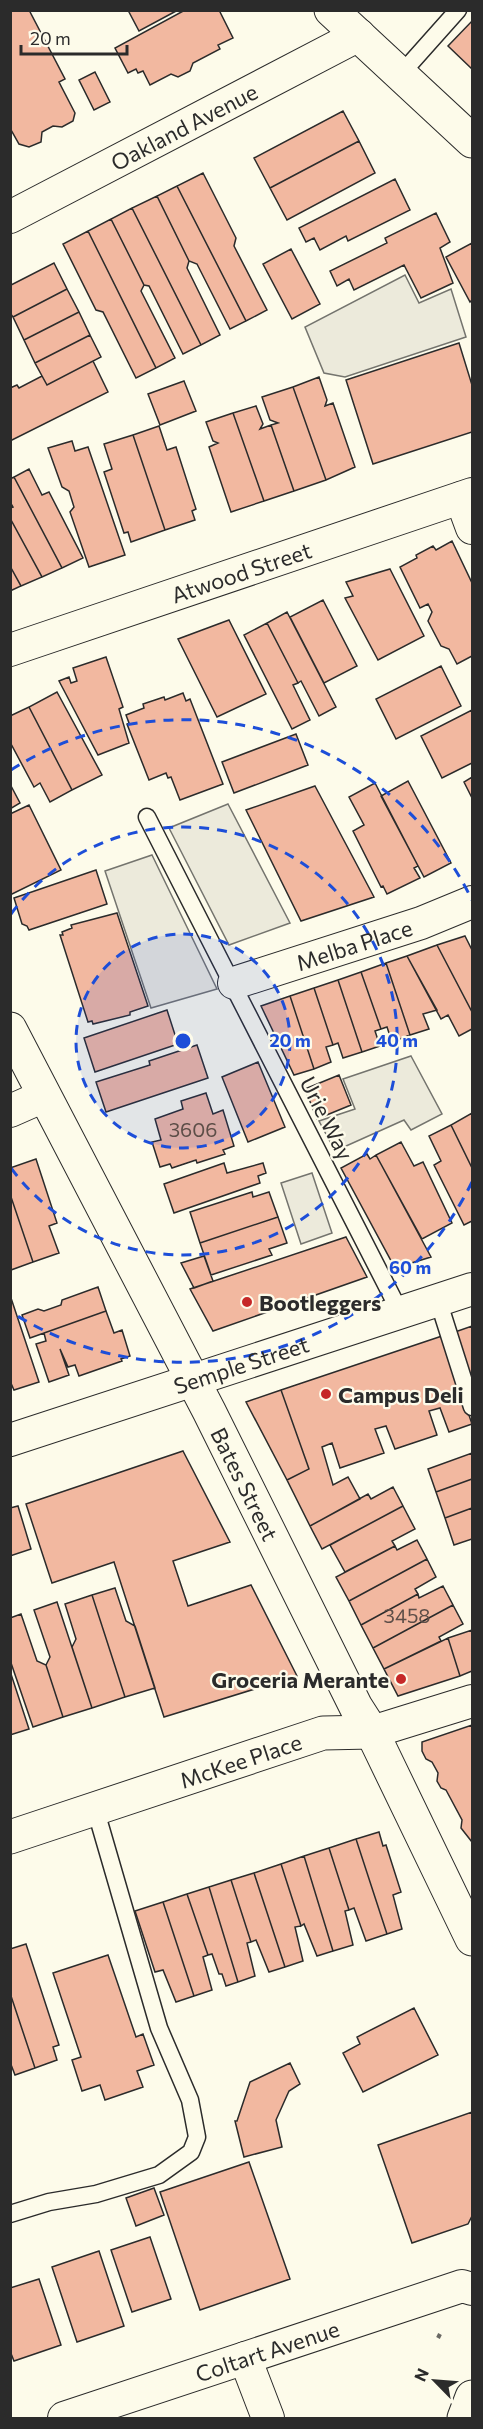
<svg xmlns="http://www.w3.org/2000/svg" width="483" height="2429" font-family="Commissioner,sans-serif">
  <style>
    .parking { fill: #eceadb; stroke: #74746e; stroke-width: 1.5 }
    .building { fill: #f2b8a0; stroke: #2b2b2b; stroke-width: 1.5 }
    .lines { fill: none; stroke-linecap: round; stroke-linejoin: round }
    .service-casing { stroke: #2b2b2b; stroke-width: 19 }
    .minor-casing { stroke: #2b2b2b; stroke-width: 34 }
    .tertiary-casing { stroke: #2b2b2b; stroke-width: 35 }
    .path { stroke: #6a6964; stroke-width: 4; stroke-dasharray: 4.5 3; stroke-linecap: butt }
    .service { stroke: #fdfbea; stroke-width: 16 }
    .minor { stroke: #fdfbea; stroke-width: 32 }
    .tertiary { stroke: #fdfbea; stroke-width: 33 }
    .ring { fill: none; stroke: #1d4ed8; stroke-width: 3; stroke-dasharray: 10 8 }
    .poi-dot { fill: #c62828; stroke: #fdfbea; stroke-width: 2 }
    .labels { text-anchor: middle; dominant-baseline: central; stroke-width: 4.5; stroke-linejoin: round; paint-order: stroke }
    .number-label { font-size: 20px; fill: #5d4e48 }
    .street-label { font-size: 22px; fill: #2b2b2b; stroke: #fdfbea }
    .poi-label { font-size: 22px; font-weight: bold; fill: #2b2b2b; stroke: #fdfbea; text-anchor: start }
    .centre { fill: #1d4ed8; stroke: #fdfbea; stroke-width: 3 }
    .ring-label { font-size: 18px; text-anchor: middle; font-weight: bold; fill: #1d4ed8; stroke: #fdfbea; stroke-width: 4.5; stroke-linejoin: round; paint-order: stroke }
  </style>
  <rect width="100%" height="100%" fill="#fdfbea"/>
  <path class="parking" d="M 405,275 L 419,303 L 451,289 L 466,337 L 345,377 L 324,373 L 305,327 Z
    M 228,804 L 290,923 L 229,945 L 169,828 Z
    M 152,855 L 217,989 L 151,1008 L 105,871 Z
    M 411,1056 L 442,1114 L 411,1130 L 404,1120 L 335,1151 L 319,1121 L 355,1109 L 343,1079 Z
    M 312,1173 L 332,1233 L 301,1244 L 281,1183 Z"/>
  <path class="building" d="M 10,10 L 29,10 L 65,79 L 59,82 L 75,113 L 73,121 L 62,127 L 53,126 L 42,132 L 41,142 L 29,147 L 19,144 L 10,128 Z
    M 132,10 L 178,10 L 139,31 L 129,12 Z
    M 185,10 L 219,10 L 233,38 L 218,45 L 220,49 L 193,63 L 190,71 L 178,77 L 171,74 L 150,85 L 143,71 L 138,73 L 136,69 L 128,73 L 115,48 Z
    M 472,21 L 472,69 L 448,46 Z
    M 95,72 L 110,102 L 94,110 L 79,80 Z
    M 343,111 L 359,141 L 270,188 L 254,158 Z
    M 359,141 L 375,173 L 287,220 L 270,188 Z
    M 203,173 L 236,238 L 234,246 L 267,310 L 246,321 L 177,186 Z
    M 395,179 L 410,210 L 348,241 L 346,236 L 320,250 L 314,238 L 306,242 L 299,228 Z
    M 177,186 L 246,321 L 230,329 L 197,264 L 189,261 L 157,196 Z
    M 157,196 L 189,261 L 187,268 L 220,335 L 201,345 L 132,208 Z
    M 132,208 L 201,345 L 183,354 L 149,286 L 144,285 L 111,219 Z
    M 436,213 L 450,242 L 440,248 L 453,283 L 421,298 L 404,265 L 354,290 L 349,279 L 337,286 L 330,271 L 387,243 L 385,238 Z
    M 111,219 L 144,285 L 141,291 L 175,358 L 156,368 L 88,231 Z
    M 88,231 L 156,368 L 136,378 L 103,312 L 96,310 L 63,244 Z
    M 472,243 L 472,300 L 470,302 L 446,257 Z
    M 291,249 L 320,304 L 292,319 L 263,264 Z
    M 54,263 L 67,289 L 13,317 L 10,313 L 11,285 Z
    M 67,289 L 79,312 L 24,340 L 13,317 Z
    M 79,312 L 90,335 L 35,363 L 24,340 Z
    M 90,335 L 101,357 L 47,385 L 35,363 Z
    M 459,343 L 472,385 L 472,432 L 373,464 L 346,380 Z
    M 93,361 L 108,392 L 10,441 L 10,388 L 17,385 L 19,388 L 42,376 L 47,385 Z
    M 319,377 L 327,400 L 325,406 L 333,403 L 355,467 L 326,480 L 293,387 Z
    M 184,381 L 196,411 L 160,425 L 148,394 Z
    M 293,387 L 326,480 L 294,491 L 271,425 L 278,423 L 270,420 L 262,397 Z
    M 256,406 L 263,424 L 260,429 L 271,425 L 294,491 L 264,501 L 233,413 Z
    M 233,413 L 264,501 L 231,512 L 209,447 L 218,443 L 213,441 L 206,422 Z
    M 159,426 L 167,450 L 176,447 L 196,509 L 192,511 L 195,520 L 165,530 L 133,435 Z
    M 133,435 L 165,530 L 131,542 L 128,532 L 124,533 L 104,472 L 112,469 L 104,444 Z
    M 72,441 L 75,451 L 88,447 L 125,555 L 89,567 L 70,512 L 74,507 L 69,491 L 62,487 L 48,448 Z
    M 29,469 L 42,495 L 49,492 L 83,558 L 62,568 L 14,477 Z
    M 14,477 L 62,568 L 42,577 L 10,518 L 10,508 L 13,507 L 10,502 L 10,479 Z
    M 10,518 L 42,577 L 21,586 L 10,566 Z
    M 452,541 L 472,583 L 472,656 L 457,664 L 449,649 L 441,646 L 428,621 L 432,612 L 428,604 L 420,608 L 400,567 L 417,558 L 416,555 L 433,546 L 436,550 Z
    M 10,566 L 21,586 L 10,591 Z
    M 390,569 L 424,636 L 378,660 L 345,598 L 353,596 L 346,582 Z
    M 323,600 L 357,666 L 324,683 L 290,617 Z
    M 287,612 L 336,707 L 319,716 L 301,681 L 298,683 L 267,623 Z
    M 229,620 L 266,694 L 217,717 L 178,639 Z
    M 267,623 L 298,683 L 293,685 L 310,720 L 292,729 L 244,635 Z
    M 106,657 L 123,707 L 119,709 L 129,743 L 98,755 L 59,681 L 69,677 L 71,683 L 77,681 L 73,668 Z
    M 441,666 L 461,706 L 396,739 L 376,699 Z
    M 57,692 L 102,775 L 72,790 L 29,707 Z
    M 183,693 L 186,701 L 190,699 L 223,784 L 180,800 L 171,777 L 168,778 L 166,773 L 149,780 L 127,724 L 129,723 L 126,715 L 144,708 L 143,704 L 164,697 L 165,700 Z
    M 29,707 L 72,790 L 50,802 L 40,783 L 34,787 L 10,742 L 10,716 Z
    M 472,710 L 472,763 L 442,778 L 421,736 Z
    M 296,734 L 308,765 L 234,793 L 222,762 Z
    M 472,777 L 472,798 L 464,782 Z
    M 408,781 L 451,863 L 424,877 L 381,796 Z
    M 375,783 L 418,866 L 414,868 L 420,878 L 387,894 L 383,886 L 381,887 L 353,831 L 364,825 L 349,797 Z
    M 10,784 L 20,803 L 10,809 Z
    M 315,786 L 374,897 L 301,921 L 246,810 Z
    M 29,805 L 61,870 L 10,895 L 10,814 Z
    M 96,870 L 107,904 L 29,930 L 27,926 L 22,924 L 14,898 Z
    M 117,913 L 148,1006 L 130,1012 L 130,1015 L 93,1024 L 92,1021 L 88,1022 L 60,935 L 63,935 L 62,932 L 72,928 L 71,925 Z
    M 465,936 L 472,950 L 472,1012 L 437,945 Z
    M 437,945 L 472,1012 L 472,1029 L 459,1036 L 448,1015 L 441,1019 L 407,956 Z
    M 407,956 L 437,1010 L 423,1014 L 429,1029 L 410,1035 L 386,963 Z
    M 386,963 L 410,1035 L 392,1042 L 387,1027 L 381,1029 L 361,972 Z
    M 361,972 L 381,1029 L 375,1031 L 380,1046 L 362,1052 L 338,980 Z
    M 338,980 L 362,1052 L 343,1058 L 338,1043 L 333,1045 L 314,988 Z
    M 314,988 L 333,1045 L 326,1047 L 331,1062 L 314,1069 L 290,996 Z
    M 290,996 L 314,1069 L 294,1075 L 261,1006 Z
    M 167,1010 L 178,1044 L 95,1072 L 84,1038 Z
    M 197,1045 L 208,1078 L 106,1112 L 96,1082 L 150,1065 L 149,1061 Z
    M 258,1062 L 285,1127 L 248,1142 L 222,1077 Z
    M 339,1075 L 351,1105 L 317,1119 L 305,1089 Z
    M 206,1093 L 213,1114 L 223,1110 L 234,1146 L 223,1150 L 225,1154 L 197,1163 L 196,1160 L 172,1168 L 170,1164 L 160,1167 L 152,1142 L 161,1140 L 155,1119 L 183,1109 L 181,1101 Z
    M 472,1113 L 472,1168 L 451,1125 Z
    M 451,1125 L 472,1168 L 472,1221 L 464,1225 L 434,1165 L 441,1161 L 429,1136 Z
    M 401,1142 L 414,1166 L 423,1162 L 452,1223 L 422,1239 L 376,1155 Z
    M 367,1154 L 370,1159 L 376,1155 L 431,1257 L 395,1268 L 341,1168 Z
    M 36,1159 L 57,1223 L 49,1226 L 59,1253 L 33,1262 L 10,1194 L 10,1168 Z
    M 224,1163 L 227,1173 L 263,1163 L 266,1173 L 258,1176 L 260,1183 L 174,1213 L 164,1184 Z
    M 252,1192 L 253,1197 L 269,1192 L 278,1217 L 200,1243 L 190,1212 Z
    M 10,1194 L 33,1262 L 11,1270 L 10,1268 Z
    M 278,1217 L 287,1243 L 269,1249 L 272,1255 L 211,1275 L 200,1243 Z
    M 346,1237 L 367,1277 L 213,1331 L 190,1289 Z
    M 204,1256 L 213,1281 L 194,1288 L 181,1263 Z
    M 98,1287 L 106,1311 L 30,1338 L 22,1315 L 38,1309 L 44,1311 L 61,1305 L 62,1300 Z
    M 11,1298 L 39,1382 L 14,1390 L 10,1381 Z
    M 106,1311 L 114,1333 L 122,1330 L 130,1356 L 121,1359 L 122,1361 L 79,1376 L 75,1365 L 68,1367 L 60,1349 L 69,1375 L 49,1382 L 36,1344 L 46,1341 L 44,1333 Z
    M 472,1326 L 472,1385 L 455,1332 Z
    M 442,1336 L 472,1424 L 449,1432 L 440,1408 L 429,1411 L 437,1435 L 395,1449 L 386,1426 L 375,1429 L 384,1453 L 340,1468 L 332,1443 L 322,1447 L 333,1485 L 348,1477 L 360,1499 L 310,1526 L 287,1480 L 309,1469 L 281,1390 Z
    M 281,1390 L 309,1469 L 287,1480 L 246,1402 Z
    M 183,1451 L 230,1542 L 173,1561 L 188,1606 L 251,1585 L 297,1676 L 164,1717 L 114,1562 L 52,1583 L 26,1504 Z
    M 472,1453 L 472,1479 L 436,1492 L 428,1469 Z
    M 472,1479 L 472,1508 L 445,1518 L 436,1492 Z
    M 393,1487 L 403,1506 L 322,1549 L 310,1526 L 368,1494 L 371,1499 Z
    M 18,1506 L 31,1549 L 10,1556 L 10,1508 Z
    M 403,1506 L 415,1529 L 392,1541 L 395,1546 L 345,1572 L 330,1545 Z
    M 472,1508 L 472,1539 L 454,1545 L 445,1518 Z
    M 417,1540 L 427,1559 L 349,1601 L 336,1577 L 395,1546 L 397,1550 Z
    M 427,1559 L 436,1577 L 415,1589 L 418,1594 L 361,1625 L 349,1601 Z
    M 443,1586 L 453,1605 L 373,1648 L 361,1625 L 418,1594 L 419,1598 Z
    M 115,1588 L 126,1621 L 135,1626 L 155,1688 L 125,1697 L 92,1595 Z
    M 92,1595 L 125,1697 L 92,1708 L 72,1647 L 76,1639 L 65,1604 Z
    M 57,1602 L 92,1708 L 63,1717 L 46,1665 L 50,1657 L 34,1610 Z
    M 453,1605 L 463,1624 L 439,1637 L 441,1641 L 384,1669 L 373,1648 Z
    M 21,1614 L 37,1661 L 46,1665 L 63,1717 L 33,1727 L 10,1660 L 10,1618 Z
    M 472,1630 L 472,1671 L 460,1676 L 448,1638 Z
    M 448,1638 L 460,1676 L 398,1696 L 384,1669 Z
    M 10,1671 L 29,1729 L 10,1735 Z
    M 472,1725 L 472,1842 L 461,1828 L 462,1820 L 446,1790 L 441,1788 L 437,1781 L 438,1773 L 432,1762 L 426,1759 L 422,1751 L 422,1742 Z
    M 379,1832 L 383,1846 L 386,1845 L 401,1892 L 393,1895 L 402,1929 L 387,1934 L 356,1839 Z
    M 356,1839 L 387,1934 L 366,1941 L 354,1908 L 349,1910 L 329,1848 Z
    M 329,1848 L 349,1910 L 345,1911 L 353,1945 L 333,1951 L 304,1856 Z
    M 304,1856 L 333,1951 L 317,1956 L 304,1924 L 301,1926 L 281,1864 Z
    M 281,1864 L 301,1926 L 295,1927 L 303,1961 L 285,1967 L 254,1873 Z
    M 254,1873 L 285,1967 L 269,1972 L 256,1940 L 251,1942 L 231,1880 Z
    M 231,1880 L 251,1942 L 247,1943 L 255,1976 L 238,1982 L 209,1887 Z
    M 209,1887 L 238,1982 L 226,1986 L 222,1974 L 219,1974 L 212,1954 L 208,1955 L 187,1894 Z
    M 187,1894 L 208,1955 L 203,1957 L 212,1990 L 194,1996 L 163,1902 Z
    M 163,1902 L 194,1996 L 176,2002 L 163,1970 L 155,1972 L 135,1911 Z
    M 26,1944 L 59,2045 L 53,2047 L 57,2060 L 35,2068 L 10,1993 L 10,1949 Z
    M 108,1955 L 136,2037 L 143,2034 L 154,2065 L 137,2071 L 143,2087 L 105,2100 L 100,2085 L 82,2091 L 72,2060 L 81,2057 L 53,1973 Z
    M 10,1993 L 35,2068 L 15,2075 L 10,2062 Z
    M 414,2008 L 438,2055 L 363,2092 L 343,2053 L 360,2044 L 357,2037 Z
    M 290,2063 L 300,2084 L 289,2091 L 276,2120 L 282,2147 L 244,2157 L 235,2121 L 237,2121 L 250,2082 Z
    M 472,2112 L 472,2216 L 468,2224 L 412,2243 L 378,2145 Z
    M 249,2162 L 290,2279 L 200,2310 L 160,2192 Z
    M 154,2188 L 164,2215 L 136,2226 L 126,2198 Z
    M 150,2237 L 171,2299 L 132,2312 L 111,2250 Z
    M 99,2251 L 124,2326 L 77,2342 L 52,2267 Z
    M 39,2279 L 61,2345 L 14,2361 L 10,2351 L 10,2288 Z"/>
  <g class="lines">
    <g class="service-casing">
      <path id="service" d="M 401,74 L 458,10
        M 147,817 L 400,1312
        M 438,1300 L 472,1407
        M 10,2214 L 49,2202 L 96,2194 L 159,2175 L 191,2152 L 197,2137 L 190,2100 L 159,2028 L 95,1808"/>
    </g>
    <g class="minor-casing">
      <g id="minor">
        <path id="s1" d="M 10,217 L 359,35"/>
        <path d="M 461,498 L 472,528"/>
        <path id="s2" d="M 10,650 L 472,494"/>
        <path id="s3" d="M 234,983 L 421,923 L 472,902"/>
        <path d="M 10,1111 L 44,1096"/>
        <path id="s4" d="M 10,1440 L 472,1289"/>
        <path d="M 372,1732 L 472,1701"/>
        <path d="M 245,2358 L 268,2418"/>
        <path id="s5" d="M 64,2418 L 462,2286 L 472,2289"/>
      </g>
    </g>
    <g class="tertiary-casing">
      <g id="tertiary">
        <path d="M 331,10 L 472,141"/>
        <path id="s6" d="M 10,1029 L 209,1411 L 356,1707 L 372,1732 L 472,1939"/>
        <path id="s7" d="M 10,1837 L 323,1733 L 372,1732"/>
        <path d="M 464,2418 L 472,2397"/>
      </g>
    </g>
    <path class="path" d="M 438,2338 L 440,2334"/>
    <use href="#service" class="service"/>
    <use href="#minor" class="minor"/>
    <use href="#tertiary" class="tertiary"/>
  </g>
  <circle cx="183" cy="1041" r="107" fill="#1d4ed8" fill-opacity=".12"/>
  <g class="ring">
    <circle cx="183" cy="1041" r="107"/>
    <path d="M11 914A214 214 0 1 1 11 1168"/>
    <path d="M472 1182A321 321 0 0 1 11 1312M11 770A321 321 0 0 1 472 900"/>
  </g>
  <g class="poi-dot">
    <circle cx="247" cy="1302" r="6"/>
    <circle cx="326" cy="1394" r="6"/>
    <circle cx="401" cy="1679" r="6"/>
  </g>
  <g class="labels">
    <g class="number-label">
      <text x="193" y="1129">3606</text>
      <text x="407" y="1615">3458</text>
    </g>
    <g class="street-label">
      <text stroke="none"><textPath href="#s1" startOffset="196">Oakland Avenue</textPath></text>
      <text stroke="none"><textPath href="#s2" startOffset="244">Atwood Street</textPath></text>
      <text stroke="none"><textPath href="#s3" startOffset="126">Melba Place</textPath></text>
      <text transform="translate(327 1118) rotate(63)">Urie Way</text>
      <text stroke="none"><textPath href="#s4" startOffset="243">Semple Street</textPath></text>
      <text stroke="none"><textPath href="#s6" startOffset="512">Bates Street</textPath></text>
      <text stroke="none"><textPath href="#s7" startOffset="243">McKee Place</textPath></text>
      <text stroke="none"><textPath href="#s5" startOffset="214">Coltart Avenue</textPath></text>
    </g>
    <g class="poi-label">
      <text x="259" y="1302">Bootleggers</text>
      <text x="338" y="1394">Campus Deli</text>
      <text x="389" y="1679" text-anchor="end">Groceria Merante</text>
    </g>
  </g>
  <circle cx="183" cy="1041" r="9" class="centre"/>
  <g class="ring-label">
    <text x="290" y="1047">20 m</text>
    <text x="397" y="1047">40 m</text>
    <text x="410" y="1274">60 m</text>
  </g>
  <rect width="483" height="2429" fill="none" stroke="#2b2b2b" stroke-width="24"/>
  <g transform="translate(435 2381) rotate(295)" stroke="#fdfbea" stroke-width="4.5" paint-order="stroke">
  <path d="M0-4.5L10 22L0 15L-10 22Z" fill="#2b2b2b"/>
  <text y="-9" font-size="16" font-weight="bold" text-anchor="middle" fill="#2b2b2b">N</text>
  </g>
  <path d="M21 45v9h106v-9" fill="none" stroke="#2b2b2b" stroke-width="3"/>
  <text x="30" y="45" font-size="18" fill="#2b2b2b" stroke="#fdfbea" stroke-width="4.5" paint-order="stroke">20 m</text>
</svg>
